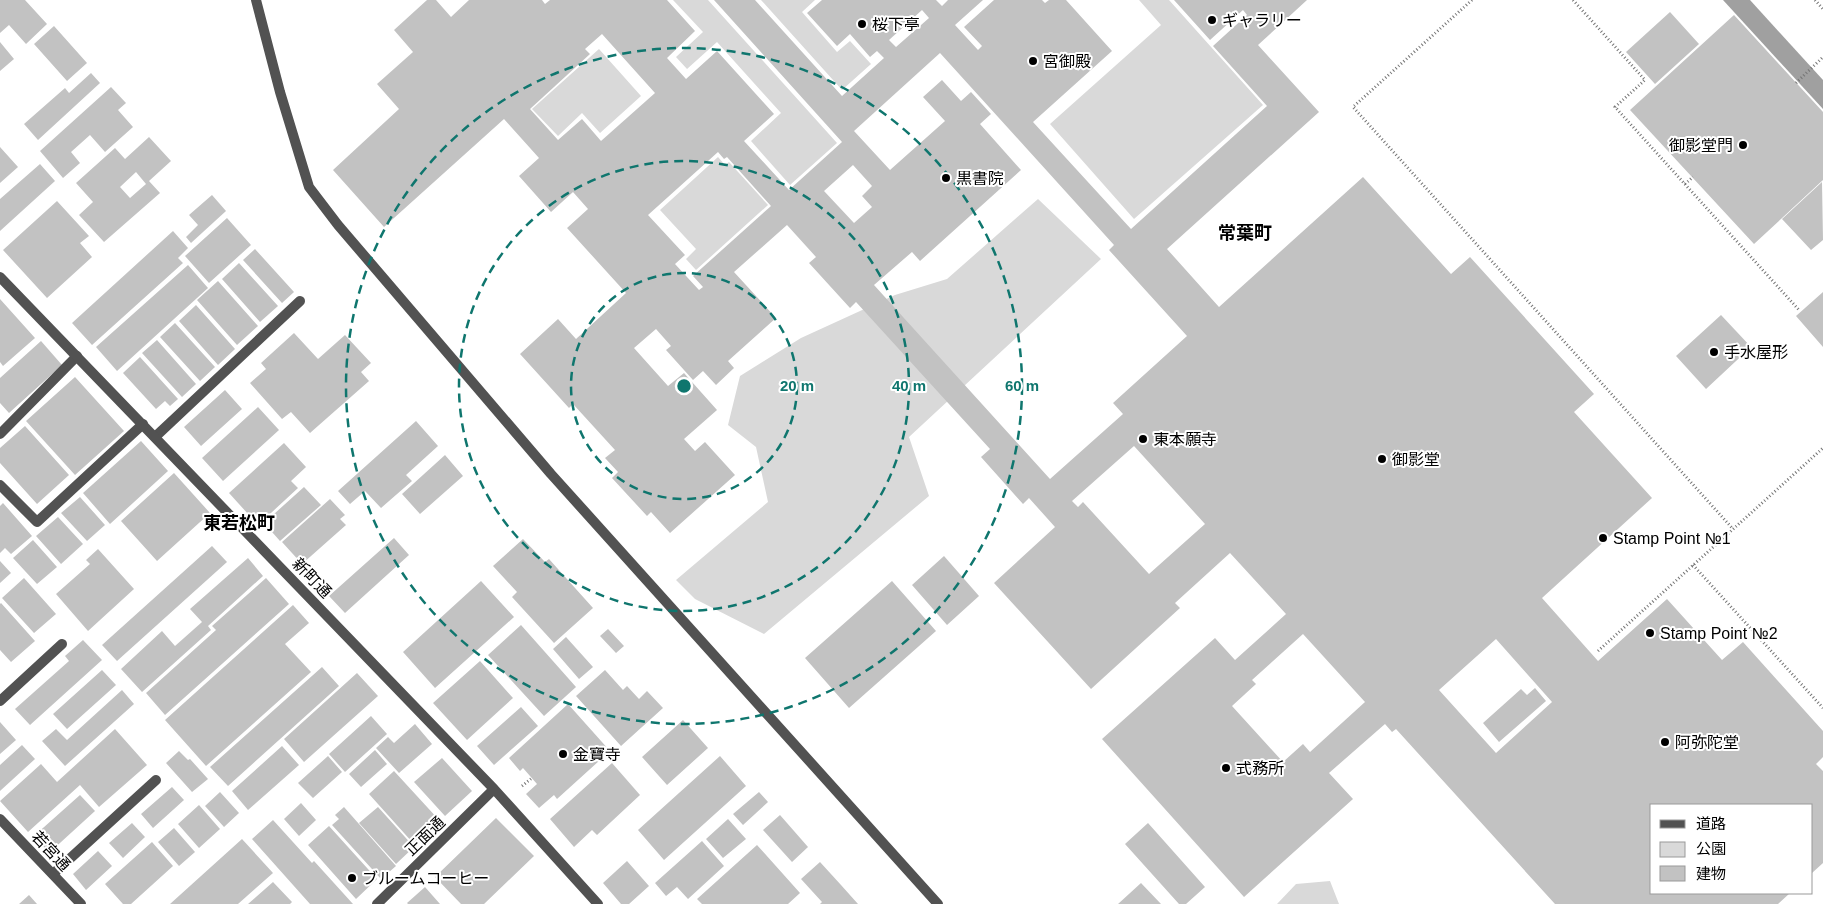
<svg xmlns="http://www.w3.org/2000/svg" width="1823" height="904" font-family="Arial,'Noto Sans JP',sans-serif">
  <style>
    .green { fill: #d9d9d9 }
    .water { fill: #a0a0a0 }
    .building { fill: #c2c2c2; fill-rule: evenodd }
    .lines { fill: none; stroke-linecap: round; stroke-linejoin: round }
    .path { stroke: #747474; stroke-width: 3; stroke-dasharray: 1 2.5; stroke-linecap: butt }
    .lane { stroke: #525252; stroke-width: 10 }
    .street { stroke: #525252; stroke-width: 10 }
    .ring { fill: none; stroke: #0f766e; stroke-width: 2.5; stroke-dasharray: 9 6 }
    .poi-dot { fill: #000; stroke: #fff; stroke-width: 2 }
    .labels { text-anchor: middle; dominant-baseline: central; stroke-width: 4; stroke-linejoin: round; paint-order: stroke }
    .poi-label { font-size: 16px; fill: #000; stroke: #fff; text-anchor: start }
    .street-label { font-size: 16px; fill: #000; stroke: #fff }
    .neighbourhood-label { font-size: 18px; font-weight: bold; fill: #000; stroke: #fff }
    .centre { fill: #0f766e; stroke: #fff; stroke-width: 2.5 }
    .ring-label { font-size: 15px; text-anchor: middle; font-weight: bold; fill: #0f766e; stroke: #fff; stroke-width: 4; stroke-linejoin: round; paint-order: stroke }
  </style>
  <rect width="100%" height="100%" fill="#fff"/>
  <path class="green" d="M 673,0 L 708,0 L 837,143 L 790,185 L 751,141 L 781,113 L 717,42 L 687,69 L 676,57 L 703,32 Z
    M 761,0 L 815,0 L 802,12 L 837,52 L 850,41 L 871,64 L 842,90 Z
    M 1139,0 L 1169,0 L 1263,105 L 1134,219 L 1050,124 L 1161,25 Z
    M 599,49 L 641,96 L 600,133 L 582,113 L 558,136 L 532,109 Z
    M 718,157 L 725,165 L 729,162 L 768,205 L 696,270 L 686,259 L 696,249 L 660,210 Z
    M 1038,199 L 1101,259 L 909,437 L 929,496 L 764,634 L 695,599 L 676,580 L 768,502 L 756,447 L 728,425 L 740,376 L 801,338 L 895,295 L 947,279 Z
    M 1330,881 L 1339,904 L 1277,904 L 1296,884 Z"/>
  <path class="water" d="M 1723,0 L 1750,0 L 1823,80 L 1823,109 Z"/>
  <path class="building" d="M 0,0 L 25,0 L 47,24 L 26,44 L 9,25 L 0,33 Z
    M 427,0 L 436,0 L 451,17 L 469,0 L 542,0 L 545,4 L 550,0 L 667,0 L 695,31 L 667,58 L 686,79 L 717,51 L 774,114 L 744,141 L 789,190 L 842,142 L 714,0 L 755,0 L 842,96 L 884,58 L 877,51 L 870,57 L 850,34 L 837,46 L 807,13 L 822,0 L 936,0 L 942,6 L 948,0 L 983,0 L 955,25 L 978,50 L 982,46 L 964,27 L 994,0 L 1042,0 L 1045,3 L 1049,0 L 1066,0 L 1112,51 L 1033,122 L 1131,229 L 1267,106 L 1213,46 L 1247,15 L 1243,10 L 1210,40 L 1174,0 L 1307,0 L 1258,45 L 1319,112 L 1167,249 L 1219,307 L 1363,177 L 1451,274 L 1470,257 L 1594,394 L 1574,412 L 1652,498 L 1542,598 L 1598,661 L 1667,599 L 1722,660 L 1743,642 L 1823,731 L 1823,757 L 1816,764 L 1823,771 L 1823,863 L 1812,873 L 1812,805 L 1652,805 L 1652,893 L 1790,893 L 1778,904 L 1555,904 L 1396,729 L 1392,732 L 1385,724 L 1329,773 L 1353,799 L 1244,897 L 1102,739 L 1215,638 L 1235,660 L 1286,614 L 1230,553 L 1175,603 L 1180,608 L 1091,689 L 994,583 L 1055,527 L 1029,498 L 1023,504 L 981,457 L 990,449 L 856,302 L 850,308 L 809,263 L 816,257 L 787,225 L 734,272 L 776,318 L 728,361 L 734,368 L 716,385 L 703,371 L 693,380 L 666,350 L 671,346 L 656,329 L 634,348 L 668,386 L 684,373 L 717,410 L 684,439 L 695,451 L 705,442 L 735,475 L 670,533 L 651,512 L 647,516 L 612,478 L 618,472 L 605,458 L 615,450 L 573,404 L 569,408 L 520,354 L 558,319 L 576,339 L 626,293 L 567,228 L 588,209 L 573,192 L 551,212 L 519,176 L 539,158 L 504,119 L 384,227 L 333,170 L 399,109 L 377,84 L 413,52 L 394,30 ZM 922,10 L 929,18 L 896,47 L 889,40 ZM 602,34 L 655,93 L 601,141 L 582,119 L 558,140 L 530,109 L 590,54 L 585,49 ZM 940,53 L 1114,245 L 1109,250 L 1187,336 L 1113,403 L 1123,414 L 1050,479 L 874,285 L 912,252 L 920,261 L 1021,170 L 980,124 L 991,114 L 971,92 L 961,101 L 942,80 L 923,97 L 945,121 L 890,170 L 854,131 ZM 718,152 L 724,159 L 727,157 L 771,206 L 693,276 L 703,287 L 699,290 L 675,264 L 685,255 L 648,215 ZM 853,165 L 872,186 L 862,196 L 872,207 L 854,223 L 824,191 ZM 1134,446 L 1205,524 L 1149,574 L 1083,502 L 1078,507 L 1072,501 ZM 1303,634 L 1365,702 L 1310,752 L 1303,744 L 1283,762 L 1232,706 L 1256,684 L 1252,680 ZM 1496,639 L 1552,702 L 1496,753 L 1439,690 Z
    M 1670,12 L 1699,44 L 1655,84 L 1626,52 Z
    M 1734,15 L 1823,112 L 1823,180 L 1754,244 L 1630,110 Z
    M 54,26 L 87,63 L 67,81 L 34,44 Z
    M 0,42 L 14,59 L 0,71 Z
    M 91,73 L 100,83 L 38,140 L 24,124 L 65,88 L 69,93 Z
    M 111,87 L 126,103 L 118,110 L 133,127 L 105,152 L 90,135 L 71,152 L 80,163 L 63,178 L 40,151 Z
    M 149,137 L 171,161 L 149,181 L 160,193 L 104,242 L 79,215 L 93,202 L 76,183 L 115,148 L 125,159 ZM 136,172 L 146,184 L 130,198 L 120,187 Z
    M 0,147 L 18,167 L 0,183 Z
    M 40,164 L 55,181 L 0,231 L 0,199 Z
    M 1822,182 L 1823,240 L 1811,250 L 1782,219 Z
    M 212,195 L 226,211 L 191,243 L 186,237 L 198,225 L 189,215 Z
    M 57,201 L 89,236 L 80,243 L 92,257 L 47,298 L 3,250 Z
    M 227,218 L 251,245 L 209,283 L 185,256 Z
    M 173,231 L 188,248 L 178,258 L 183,263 L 92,345 L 72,323 Z
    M 255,249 L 294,292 L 282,303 L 243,260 Z
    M 239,263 L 278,306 L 260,322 L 222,279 Z
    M 188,265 L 208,288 L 117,371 L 96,347 Z
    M 218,281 L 258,326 L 237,345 L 197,300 Z
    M 1823,292 L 1823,347 L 1796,316 Z
    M 0,299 L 35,338 L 3,366 L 0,362 Z
    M 196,305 L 235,349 L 218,365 L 179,321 Z
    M 1721,315 L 1751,347 L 1706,389 L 1676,356 Z
    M 175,323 L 215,367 L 200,381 L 160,337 Z
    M 294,333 L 318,359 L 345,335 L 371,363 L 361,372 L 369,381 L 310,433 L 291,412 L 282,419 L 250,383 L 266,369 L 261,363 Z
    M 157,340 L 196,384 L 182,397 L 142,353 Z
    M 41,341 L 62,365 L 9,413 L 0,403 L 0,378 Z
    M 140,357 L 178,399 L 170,406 L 165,401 L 156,409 L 123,373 Z
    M 75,377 L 124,431 L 75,475 L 26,421 Z
    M 225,390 L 242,409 L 201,446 L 184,427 Z
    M 258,407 L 279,430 L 223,481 L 202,458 Z
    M 416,421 L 438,446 L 406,475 L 412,481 L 381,508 L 365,491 L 350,504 L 338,491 Z
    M 25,426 L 69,475 L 37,504 L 0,463 L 0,448 Z
    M 141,441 L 168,471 L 110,524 L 83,493 Z
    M 284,443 L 306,467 L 291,481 L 298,488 L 258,525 L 229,493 Z
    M 445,455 L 463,476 L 420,514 L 402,494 Z
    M 174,473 L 210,513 L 157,561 L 121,521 Z
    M 304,487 L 321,505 L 280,541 L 264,523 Z
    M 80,497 L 105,525 L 87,541 L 61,513 Z
    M 330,499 L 345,515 L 340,519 L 346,525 L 302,564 L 282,542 Z
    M 3,503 L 32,536 L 11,554 L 5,548 L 0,553 L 0,506 Z
    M 58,517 L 83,544 L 61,564 L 36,536 Z
    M 394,538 L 409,555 L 345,613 L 329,596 Z
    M 523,539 L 545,562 L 549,559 L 593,608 L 554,643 L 512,597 L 517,592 L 493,566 Z
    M 33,540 L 57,567 L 37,584 L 13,558 Z
    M 212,546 L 227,562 L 117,661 L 102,645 Z
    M 98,549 L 134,589 L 88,631 L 56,594 L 90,564 L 86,560 Z
    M 944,556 L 979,596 L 947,625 L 912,585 Z
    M 248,558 L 263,576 L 208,626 L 211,630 L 142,692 L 121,669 L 162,631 L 175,646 L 202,622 L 190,609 Z
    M 0,561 L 11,573 L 0,583 Z
    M 24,578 L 56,614 L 34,633 L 2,598 Z
    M 266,578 L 289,604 L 165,715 L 146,693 L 216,630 L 212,626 Z
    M 481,581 L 514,617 L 435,688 L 403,652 Z
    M 892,581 L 936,631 L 849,708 L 805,658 Z
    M 1,603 L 35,641 L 11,662 L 0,650 L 0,604 Z
    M 293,605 L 309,623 L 285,644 L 311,672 L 206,766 L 165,720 Z
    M 521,625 L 576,687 L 544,716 L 488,655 Z
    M 608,629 L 624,646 L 616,653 L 600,636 Z
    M 566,637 L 593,667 L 579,679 L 553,649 Z
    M 83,640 L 102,660 L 30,725 L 15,709 L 69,661 L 65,656 Z
    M 480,661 L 513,698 L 467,740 L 433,703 Z
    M 322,667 L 339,686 L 228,786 L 210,767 Z
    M 102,670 L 116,685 L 67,729 L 53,714 Z
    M 605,670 L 623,690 L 627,686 L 639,699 L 647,691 L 663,708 L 621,746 L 576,696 Z
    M 357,673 L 378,696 L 304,762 L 284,739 Z
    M 1535,688 L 1546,701 L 1499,742 L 1483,723 L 1521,689 L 1527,695 Z
    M 122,690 L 134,704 L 65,766 L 42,741 L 56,729 L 67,740 Z
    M 568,704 L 610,751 L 557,799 L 554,795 L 539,808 L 526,794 L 537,784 L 523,768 L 520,771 L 509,758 Z
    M 521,707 L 538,726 L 494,765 L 477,746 Z
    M 371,716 L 387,734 L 345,772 L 329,754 Z
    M 683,720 L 708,748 L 667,785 L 642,757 Z
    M 0,722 L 16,740 L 0,754 Z
    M 415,724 L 432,744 L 399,773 L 376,748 L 388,737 L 394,743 Z
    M 115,729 L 147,765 L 99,807 L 80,785 L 28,832 L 0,801 L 41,764 L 57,782 Z
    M 22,745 L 35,759 L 0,791 L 0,765 Z
    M 282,746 L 299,765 L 248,810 L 232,791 Z
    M 375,750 L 387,764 L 361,787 L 349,774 Z
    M 179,751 L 188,760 L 190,759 L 208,779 L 192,792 L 166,763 Z
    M 328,756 L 342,772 L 313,798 L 298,783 Z
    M 720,756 L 746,786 L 664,860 L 638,830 Z
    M 442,758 L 472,791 L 445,816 L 414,782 Z
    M 612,763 L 640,795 L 597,835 L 592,830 L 574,847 L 550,819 Z
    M 394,771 L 439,820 L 413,843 L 369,794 Z
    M 172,787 L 184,800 L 153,828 L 141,814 Z
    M 220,792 L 239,813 L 224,827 L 205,806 Z
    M 759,792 L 768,802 L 743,825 L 733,814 Z
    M 80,795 L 95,811 L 49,853 L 34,836 Z
    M 301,803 L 316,820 L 299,836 L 284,819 Z
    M 199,805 L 220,829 L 199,848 L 178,824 Z
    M 344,807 L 396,866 L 381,879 L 332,825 L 339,819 L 335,815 Z
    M 378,807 L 414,847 L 396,864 L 359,823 Z
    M 780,815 L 808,847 L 792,862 L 763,830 Z
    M 496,818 L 534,856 L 484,904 L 461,904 L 435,877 Z
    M 728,819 L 746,839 L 723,858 L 706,839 Z
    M 273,820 L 312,863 L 314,861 L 353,904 L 310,904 L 252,839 Z
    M 132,823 L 145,837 L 123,858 L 109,843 Z
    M 1148,823 L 1205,887 L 1186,904 L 1179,904 L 1125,844 Z
    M 329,826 L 377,879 L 356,899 L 308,845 Z
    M 174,828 L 195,852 L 179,866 L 158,842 Z
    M 242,839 L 273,873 L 238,904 L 170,904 Z
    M 702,841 L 724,866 L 688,899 L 677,887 L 666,896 L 655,883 Z
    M 152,842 L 173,866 L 131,904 L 123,904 L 105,884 Z
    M 757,845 L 800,893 L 788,904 L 702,904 L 697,899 Z
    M 98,851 L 112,866 L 86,890 L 73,874 Z
    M 627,861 L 649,886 L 629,904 L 621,904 L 603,883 Z
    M 820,862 L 841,885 L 858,904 L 820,904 L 822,902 L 801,879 Z
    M 273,882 L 292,902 L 290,904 L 248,904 Z
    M 1141,883 L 1161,904 L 1118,904 Z
    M 425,887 L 440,904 L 408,904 L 407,903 Z
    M 29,895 L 37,904 L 19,904 Z"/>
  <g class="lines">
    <path class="path" d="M 1472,0 L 1353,107 L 1733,529
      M 1573,0 L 1645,80 L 1615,107 L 1799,310
      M 1815,0 L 1823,9
      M 1796,83 L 1823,57
      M 1685,184 L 1693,177
      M 1693,565 L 1823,708
      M 1598,651 L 1823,448
      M 522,786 L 532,778"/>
    <path class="lane" d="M 256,0 L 280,92 L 309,187 L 338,225 L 551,474 L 938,904
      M 0,434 L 77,356
      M 155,437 L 300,301
      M 0,485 L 37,522 L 143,424
      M 0,701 L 62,644
      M 53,874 L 156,780"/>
    <path class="street" d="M 0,277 L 494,789 L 598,904
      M 0,819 L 81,904
      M 377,904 L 494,789"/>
  </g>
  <g class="ring">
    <circle cx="684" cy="386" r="113"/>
    <circle cx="684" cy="386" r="225"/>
    <circle cx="684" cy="386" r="338"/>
  </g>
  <g class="poi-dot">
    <circle cx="1212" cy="20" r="5"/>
    <circle cx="862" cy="24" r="5"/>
    <circle cx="1033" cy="61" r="5"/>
    <circle cx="1743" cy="145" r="5"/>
    <circle cx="946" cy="178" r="5"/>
    <circle cx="1714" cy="352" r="5"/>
    <circle cx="1143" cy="439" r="5"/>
    <circle cx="1382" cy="459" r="5"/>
    <circle cx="1603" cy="538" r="5"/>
    <circle cx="1650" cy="633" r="5"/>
    <circle cx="1665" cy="742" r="5"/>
    <circle cx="563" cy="754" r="5"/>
    <circle cx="1226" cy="768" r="5"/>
    <circle cx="352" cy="878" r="5"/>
  </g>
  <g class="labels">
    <g class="poi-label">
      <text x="1222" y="20">ギャラリー</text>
      <text x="872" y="24">桜下亭</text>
      <text x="1043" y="61">宮御殿</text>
      <text x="1733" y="145" text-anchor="end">御影堂門</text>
      <text x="956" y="178">黒書院</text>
      <text x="1724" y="352">手水屋形</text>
      <text x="1153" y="439">東本願寺</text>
      <text x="1392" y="459">御影堂</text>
      <text x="1613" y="538">Stamp Point №1</text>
      <text x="1660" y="633">Stamp Point №2</text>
      <text x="1675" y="742">阿弥陀堂</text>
      <text x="573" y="754">金寶寺</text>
      <text x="1236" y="768">式務所</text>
      <text x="362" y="878">ブルームコーヒー</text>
    </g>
    <g class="street-label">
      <text transform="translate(312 578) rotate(46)">新町通</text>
      <text transform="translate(425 836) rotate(-44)">正面通</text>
      <text transform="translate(51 851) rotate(47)">若宮通</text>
    </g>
    <g class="neighbourhood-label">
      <text x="1245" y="233">常葉町</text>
      <text x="239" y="523">東若松町</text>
    </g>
  </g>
  <circle cx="684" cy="386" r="8" class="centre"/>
  <g class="ring-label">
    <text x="797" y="391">20 m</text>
    <text x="909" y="391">40 m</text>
    <text x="1022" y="391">60 m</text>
  </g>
  <rect x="1650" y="804" width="162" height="90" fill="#ffffff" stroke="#999999"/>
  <rect x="1660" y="820" width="25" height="8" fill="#525252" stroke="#999999"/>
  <text x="1696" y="829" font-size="15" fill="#000000">道路</text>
  <rect x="1660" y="842" width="25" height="15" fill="#d9d9d9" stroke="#999999"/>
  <text x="1696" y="854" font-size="15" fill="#000000">公園</text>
  <rect x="1660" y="866" width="25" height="15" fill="#c2c2c2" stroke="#999999"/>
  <text x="1696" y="879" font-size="15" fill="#000000">建物</text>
</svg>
